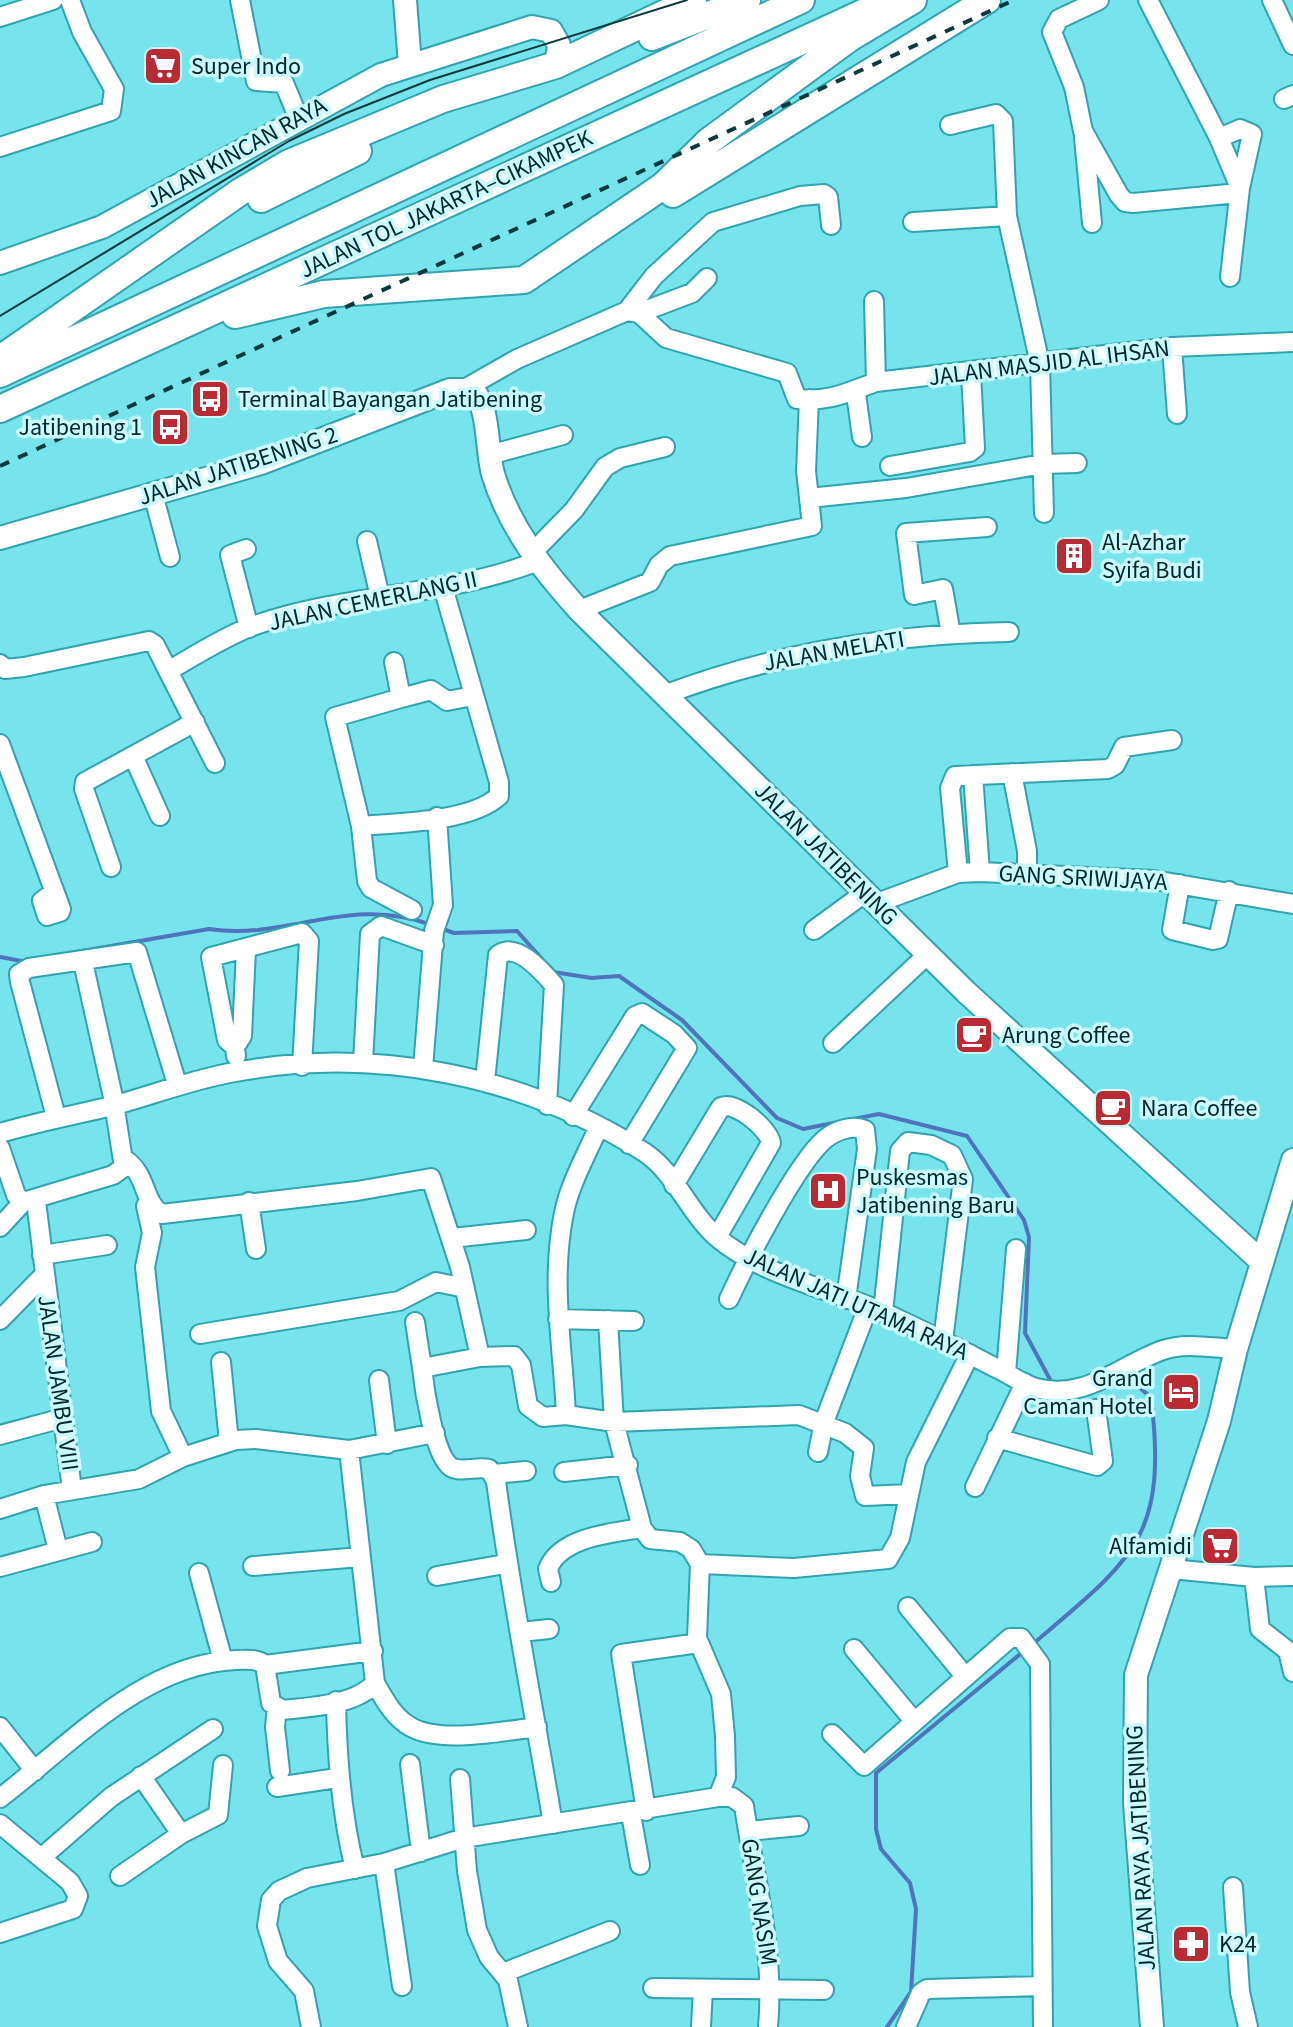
<svg xmlns="http://www.w3.org/2000/svg" width="1293" height="2027" font-family="'Source Sans 3',sans-serif">
  <style>
    .lines { fill: none; stroke-linecap: round; stroke-linejoin: round }
    .stream { stroke: #5074bb; stroke-width: 4 }
    .minor-casing { stroke: #2fa4ae; stroke-width: 22 }
    .major-casing { stroke: #2fa4ae; stroke-width: 26 }
    .highway-casing { stroke: #2fa4ae; stroke-width: 30 }
    .minor { stroke: #fff; stroke-width: 18 }
    .major { stroke: #fff; stroke-width: 22 }
    .highway { stroke: #fff; stroke-width: 26 }
    .tram { stroke: #0d393d; stroke-width: 2 }
    .rail { stroke: #0d393d; stroke-width: 4; stroke-dasharray: 10 10; stroke-linecap: butt }
    .labels { text-anchor: middle; dominant-baseline: central; stroke-width: 7; stroke-linejoin: round; paint-order: stroke }
    .poi-label { font-size: 24px; fill: #012528; stroke: #c9faff; text-anchor: start }
    .street-label { font-size: 24px; fill: #012528; stroke: #c9faff }
  </style>
  <rect width="100%" height="100%" fill="#76e3ed"/>
  <g class="lines">
    <path class="stream" d="M 440,928 L 454,933 L 517,931 L 542,959
      M 59,955 L 209,929 C 289,941 347,894 432,925
      M 0,957 L 27,962
      M 553,972 L 592,978 L 619,976 L 682,1020 L 777,1118 L 803,1129 L 879,1114 L 967,1136 L 1024,1220 L 1029,1237 L 1025,1333 L 1053,1385
      M 1034,1643 C 1134,1558 1168,1537 1151,1397 L 1127,1378 L 1099,1390
      M 887,2027 L 911,1992 L 916,1909 L 910,1883 L 881,1849 L 876,1829 L 876,1773 L 1024,1651"/>
    <g class="minor-casing">
      <path id="minor" d="M 240,0 L 256,81 L 284,83 L 298,117
        M 1099,0 L 1059,19 L 1052,32 L 1074,87 L 1083,131 L 1119,195 L 1125,202 L 1133,203 L 1239,193
        M 1148,0 L 1219,138 L 1240,188 L 1230,277
        M 1272,0 L 1293,45
        M 0,17 L 53,0
        M 1284,99 L 1293,95
        M 950,125 L 996,114 L 1003,121 L 1007,216 L 1040,364 L 1044,513
        M 1084,138 L 1092,223
        M 1219,138 L 1240,129 L 1252,134 L 1240,188
        M 0,147 L 111,111 L 114,89 L 82,32 L 70,0
        M 913,222 L 1007,216
        M 874,301 L 876,382
        M 627,311 L 639,313 L 666,338 L 787,373 L 797,399 C 831,402 848,392 876,382 L 1172,347 L 1293,342
        M 639,313 L 692,293 L 707,278
        M 1172,347 L 1177,414
        M 466,388 L 517,359 L 627,311 L 654,276 L 713,222 L 800,196 L 824,194 L 828,197 L 831,225
        M 856,394 L 862,437
        M 809,399 L 806,471 L 809,498 L 906,488 L 1043,464 L 1077,463
        M 489,455 L 563,435
        M 890,466 L 970,452 L 975,448 L 971,373
        M 153,494 L 170,557
        M 367,541 L 380,597
        M 246,549 L 230,555 L 249,628
        M 532,553 L 574,510 L 605,467 L 620,458 L 665,447
        M 579,610 L 650,582 L 659,565 L 670,556 L 812,526 L 809,498
        M 951,634 L 943,589 L 914,595 L 906,533 L 987,527
        M 394,662 L 401,698 L 431,690 L 447,701 L 473,696
        M 0,664 L 5,669 L 24,667 L 149,641 L 155,645 L 215,763
        M 168,671 C 194,656 222,638 250,627 C 343,593 446,597 538,561
        M 664,695 C 775,653 891,634 1009,632
        M 401,698 L 335,717 L 361,826 C 398,823 471,822 499,796 L 499,782 L 443,587
        M 0,744 L 61,909 L 60,912 L 47,916 L 42,901 L 54,892
        M 134,758 L 160,816
        M 1012,773 L 1027,851 L 1027,872
        M 973,775 L 980,872
        M 361,826 L 367,881 L 371,888 L 412,910
        M 111,867 L 84,789 L 85,782 L 195,722
        M 958,873 L 950,788 L 955,776 L 1108,769 L 1115,765 L 1124,747 L 1172,740
        M 1180,884 L 1172,930 L 1213,940 L 1218,939 L 1229,891
        M 877,903 L 958,873 L 980,872 L 1154,880 L 1293,904
        M 814,930 L 866,892
        M 833,1043 L 927,955
        M 235,1047 L 227,1040 L 211,957 L 302,933 L 309,941 L 302,1066
        M 236,1056 L 235,1047 L 242,1036 L 246,949
        M 363,1062 L 370,934 L 381,926 L 434,945
        M 423,1068 L 434,931 L 443,905 L 437,817
        M 485,1081 L 498,955 C 516,941 542,971 554,985 L 547,1105
        M 573,1116 L 635,1016 L 642,1013 L 674,1034 L 687,1048 L 629,1144
        M 56,1117 L 20,982 L 19,974 L 29,968 L 137,952 L 177,1084
        M 0,1133 C 37,1122 74,1115 112,1106 C 153,1095 193,1079 235,1072 C 376,1046 523,1075 644,1152 C 676,1173 689,1214 719,1239 C 766,1277 831,1289 885,1313 C 922,1330 958,1348 994,1367 C 1008,1373 1022,1384 1036,1388 C 1086,1401 1120,1365 1163,1350 C 1186,1342 1212,1348 1236,1349
        M 0,1148 L 16,1195 L 23,1202
        M 124,1159 C 148,1174 142,1202 162,1214 L 357,1191 L 431,1178 L 460,1267 L 480,1357
        M 674,1185 L 721,1107 C 736,1101 769,1129 771,1143 L 717,1237
        M 36,1201 L 72,1490
        M 149,1201 L 146,1206 L 152,1233 L 145,1267 L 161,1411 L 183,1457
        M 23,1202 L 113,1175 L 124,1167 L 113,1097 L 83,962
        M 249,1202 L 256,1249
        M 0,1227 L 23,1202
        M 452,1238 L 526,1230
        M 42,1255 L 107,1245
        M 729,1299 C 746,1262 796,1164 825,1139 C 835,1131 852,1124 865,1130 L 867,1149 L 846,1299
        M 883,1312 L 900,1151 L 908,1142 L 931,1145 L 952,1155 L 963,1179 L 943,1341
        M 558,1319 L 634,1321
        M 0,1320 L 43,1276
        M 415,1322 L 422,1368
        M 200,1334 L 399,1301 L 436,1282 L 465,1288
        M 221,1362 L 229,1442
        M 1006,1373 L 1016,1249
        M 379,1380 L 387,1444
        M 566,1415 C 563,1348 550,1281 564,1213 C 570,1183 586,1156 598,1128
        M 0,1435 L 63,1418
        M 997,1438 L 1097,1466 L 1103,1461 L 1096,1409
        M 818,1452 L 824,1422 L 868,1307
        M 564,1472 L 628,1465
        M 493,1474 L 526,1471
        M 975,1487 L 1025,1383
        M 44,1495 L 58,1550
        M 0,1509 L 44,1495 L 139,1479 L 183,1457 L 236,1440 L 256,1439 L 349,1450 L 435,1433
        M 700,1564 L 794,1568 L 888,1559 L 900,1538 L 916,1462 L 970,1354
        M 253,1566 L 360,1557
        M 0,1567 L 92,1542
        M 1171,1569 L 1254,1577 L 1293,1576
        M 199,1573 L 223,1661
        M 437,1576 L 505,1564
        M 1254,1577 L 1260,1629 L 1288,1651 L 1293,1672
        M 551,1582 L 548,1569 C 560,1537 612,1533 642,1528
        M 908,1607 L 964,1675
        M 521,1632 L 549,1629
        M 854,1649 L 914,1721
        M 265,1665 L 271,1703 L 283,1710 C 310,1707 356,1705 375,1683 L 349,1450
        M 265,1665 L 373,1651
        M 375,1683 C 384,1699 394,1718 411,1727 C 441,1744 503,1731 537,1727
        M 336,1701 C 337,1758 341,1814 355,1869
        M 277,1707 L 275,1727 L 280,1771
        M 0,1727 L 35,1771
        M 832,1734 L 864,1766 L 1010,1638 L 1021,1638 L 1040,1664 L 1043,2027
        M 410,1764 L 421,1852
        M 141,1776 L 181,1834
        M 460,1779 L 467,1871 L 477,1930 L 489,1957 L 508,1980 L 518,2027
        M 277,1787 L 337,1778
        M 718,1797 L 732,1797 L 744,1806 C 755,1881 775,1951 768,2027
        M 0,1798 C 70,1745 142,1664 236,1660 C 246,1660 257,1658 265,1665
        M 646,1811 L 621,1654 L 699,1643
        M 631,1814 L 640,1865
        M 0,1824 L 70,1882 L 78,1896 L 73,1909 L 0,1933
        M 553,1824 C 534,1710 511,1596 496,1481 L 489,1469 C 477,1466 461,1473 451,1467 C 434,1456 424,1387 422,1368 L 480,1357 L 514,1356 L 521,1365 L 528,1406 L 543,1417 L 566,1415 L 614,1422 L 799,1415 L 845,1433 L 864,1448 L 860,1476 L 865,1496 L 909,1494
        M 748,1831 L 799,1826
        M 41,1858 L 111,1797 L 213,1729
        M 384,1863 L 402,1986
        M 120,1876 L 181,1834 L 218,1815 L 223,1765
        M 1233,1887 L 1240,1992 L 1248,2027
        M 503,1973 L 610,1931
        M 653,1988 L 824,1990
        M 311,2027 L 304,1991 L 278,1961 L 267,1926 L 271,1900 L 279,1891 L 307,1878 L 384,1863 L 464,1838 L 718,1797 L 726,1777 L 725,1736 L 721,1694 L 697,1638 L 700,1564 L 691,1549 L 680,1542 L 650,1539 L 642,1528 L 614,1422 L 608,1320
        M 701,2027 L 703,1989
        M 906,2027 L 921,1993 L 927,1989 L 1042,1986"/>
    </g>
    <g class="major-casing">
      <path id="major" d="M 405,0 L 410,65
        M 0,263 L 102,227 L 381,75 L 532,27 L 551,31 L 559,45 L 556,65
        M 0,538 L 261,463 L 450,390 L 473,390 C 490,409 486,449 493,474 C 509,527 543,570 579,610 L 966,992 L 1262,1262
        M 1152,2027 L 1135,1803 L 1136,1675 L 1219,1421 L 1236,1349 L 1293,1160"/>
    </g>
    <g class="highway-casing">
      <path id="highway" d="M 652,37 L 747,0
        M 673,194 L 987,0
        M 261,199 L 358,151
        M 235,315 L 324,294 L 524,280 L 663,186 L 709,141 L 851,37 L 913,0
        M 0,359 L 240,192 L 289,163 L 443,99 L 556,65 L 693,0
        M 0,374 L 801,0
        M 0,409 L 891,0"/>
    </g>
    <use href="#minor" class="minor"/>
    <use href="#major" class="major"/>
    <use href="#highway" class="highway"/>
    <path class="tram" d="M 0,316 L 289,141 L 344,114 L 430,80 L 687,0"/>
    <path class="rail" d="M 0,466 L 1014,0"/>
  </g>
  <defs>
    <g id="supermarket-square" transform="scale(2)"><rect x="-9" y="-9" width="18" height="18" rx="4" fill="#ba2a33" stroke="#c9faff"/><path d="M-6-5.5h2.5l.6 2H6L4.5 2H-2.5L-4.4-4H-6ZM-1.5 3.2a1.3 1.3 0 1 0 .1 0ZM3 3.2a1.3 1.3 0 1 0 .1 0Z" fill="#fff"/></g>
    <g id="bus-square" transform="scale(2)"><rect x="-9" y="-9" width="18" height="18" rx="4" fill="#ba2a33" stroke="#c9faff"/><path d="M-5-6H5V4H4V6H2V4H-2V6H-4V4H-5ZM-3.5-4V0h7V-4ZM-3.5 1.2v1.5H-2V1.2ZM2 1.2v1.5H3.5V1.2Z" fill="#fff"/></g>
    <g id="building-square" transform="scale(2)"><rect x="-9" y="-9" width="18" height="18" rx="4" fill="#ba2a33" stroke="#c9faff"/><path d="M-4-6H4V6H1V3H-1V6H-4ZM-2.5-4.3h1.7v1.8h-1.7ZM.8-4.3h1.7v1.8H.8ZM-2.5-1h1.7V.8h-1.7ZM.8-1h1.7V.8H.8Z" fill="#fff"/></g>
    <g id="cafe-square" transform="scale(2)"><rect x="-9" y="-9" width="18" height="18" rx="4" fill="#ba2a33" stroke="#c9faff"/><path d="M-5.5-4.5H6V0H3Q3 3.5 0 3.5H-2.5Q-5.5 3.5-5.5 0ZM3-3.2v2h1.7v-2ZM-6 4.5H4V6H-6Z" fill="#fff"/></g>
    <g id="hospital-square" transform="scale(2)"><rect x="-9" y="-9" width="18" height="18" rx="4" fill="#ba2a33" stroke="#c9faff"/><path d="M-5-5h3v3.5h4V-5h3V5h-3V1.5h-4V5h-3Z" fill="#fff"/></g>
    <g id="hotel-square" transform="scale(2)"><rect x="-9" y="-9" width="18" height="18" rx="4" fill="#ba2a33" stroke="#c9faff"/><path d="M-6-4.5h1.5V1H6V5H4.5V3h-9V5H-6ZM-4 0a1.8 1.8 0 1 1 3.6 0ZM.5 0V-2.5h3Q6-2.5 6 0Z" fill="#fff"/></g>
    <g id="pharmacy-square" transform="scale(2)"><rect x="-9" y="-9" width="18" height="18" rx="4" fill="#ba2a33" stroke="#c9faff"/><path d="M-2-6h4v4h4v4h-4v4h-4v-4h-4v-4h4Z" fill="#fff"/></g>
  </defs>
  <g fill-rule="evenodd">
    <use href="#supermarket-square" x="163" y="66"/>
    <use href="#bus-square" x="210" y="399"/>
    <use href="#bus-square" x="170" y="427"/>
    <use href="#building-square" x="1074" y="556"/>
    <use href="#cafe-square" x="974" y="1035"/>
    <use href="#cafe-square" x="1113" y="1108"/>
    <use href="#hospital-square" x="828" y="1191"/>
    <use href="#hotel-square" x="1181" y="1392"/>
    <use href="#supermarket-square" x="1220" y="1546"/>
    <use href="#pharmacy-square" x="1191" y="1944"/>
  </g>
  <g class="labels">
    <g class="poi-label">
      <text x="191" y="66">Super Indo</text>
      <text x="238" y="399">Terminal Bayangan Jatibening</text>
      <text x="142" y="427" text-anchor="end">Jatibening 1</text>
      <text x="1102" y="542">Al-Azhar<tspan x="1102" dy="28">Syifa Budi</tspan></text>
      <text x="1002" y="1035">Arung Coffee</text>
      <text x="1141" y="1108">Nara Coffee</text>
      <text x="856" y="1177">Puskesmas<tspan x="856" dy="28">Jatibening Baru</tspan></text>
      <text x="1153" y="1378" text-anchor="end">Grand<tspan x="1153" dy="28">Caman Hotel</tspan></text>
      <text x="1192" y="1546" text-anchor="end">Alfamidi</text>
      <text x="1219" y="1944">K24</text>
    </g>
    <g class="street-label">
      <text transform="translate(236 153) rotate(-29)">JALAN KINCAN RAYA</text>
      <text transform="translate(446 204) rotate(-25)">JALAN TOL JAKARTA–CIKAMPEK</text>
      <text transform="translate(1049 363) rotate(-7)">JALAN MASJID AL IHSAN</text>
      <text transform="translate(238 466) rotate(-18)">JALAN JATIBENING 2</text>
      <text transform="translate(373 601) rotate(-12)">JALAN CEMERLANG II</text>
      <text transform="translate(834 651) rotate(-10)">JALAN MELATI</text>
      <text transform="translate(826 854) rotate(45)">JALAN JATIBENING</text>
      <text transform="translate(1083 878) rotate(3)">GANG SRIWIJAYA</text>
      <text transform="translate(856 1304) rotate(24)">JALAN JATI UTAMA RAYA</text>
      <text transform="translate(58 1383) rotate(82)">JALAN JAMBU VIII</text>
      <text transform="translate(1141 1848) rotate(-93)">JALAN RAYA JATIBENING</text>
      <text transform="translate(759 1902) rotate(81)">GANG NASIM</text>
    </g>
  </g>
</svg>
